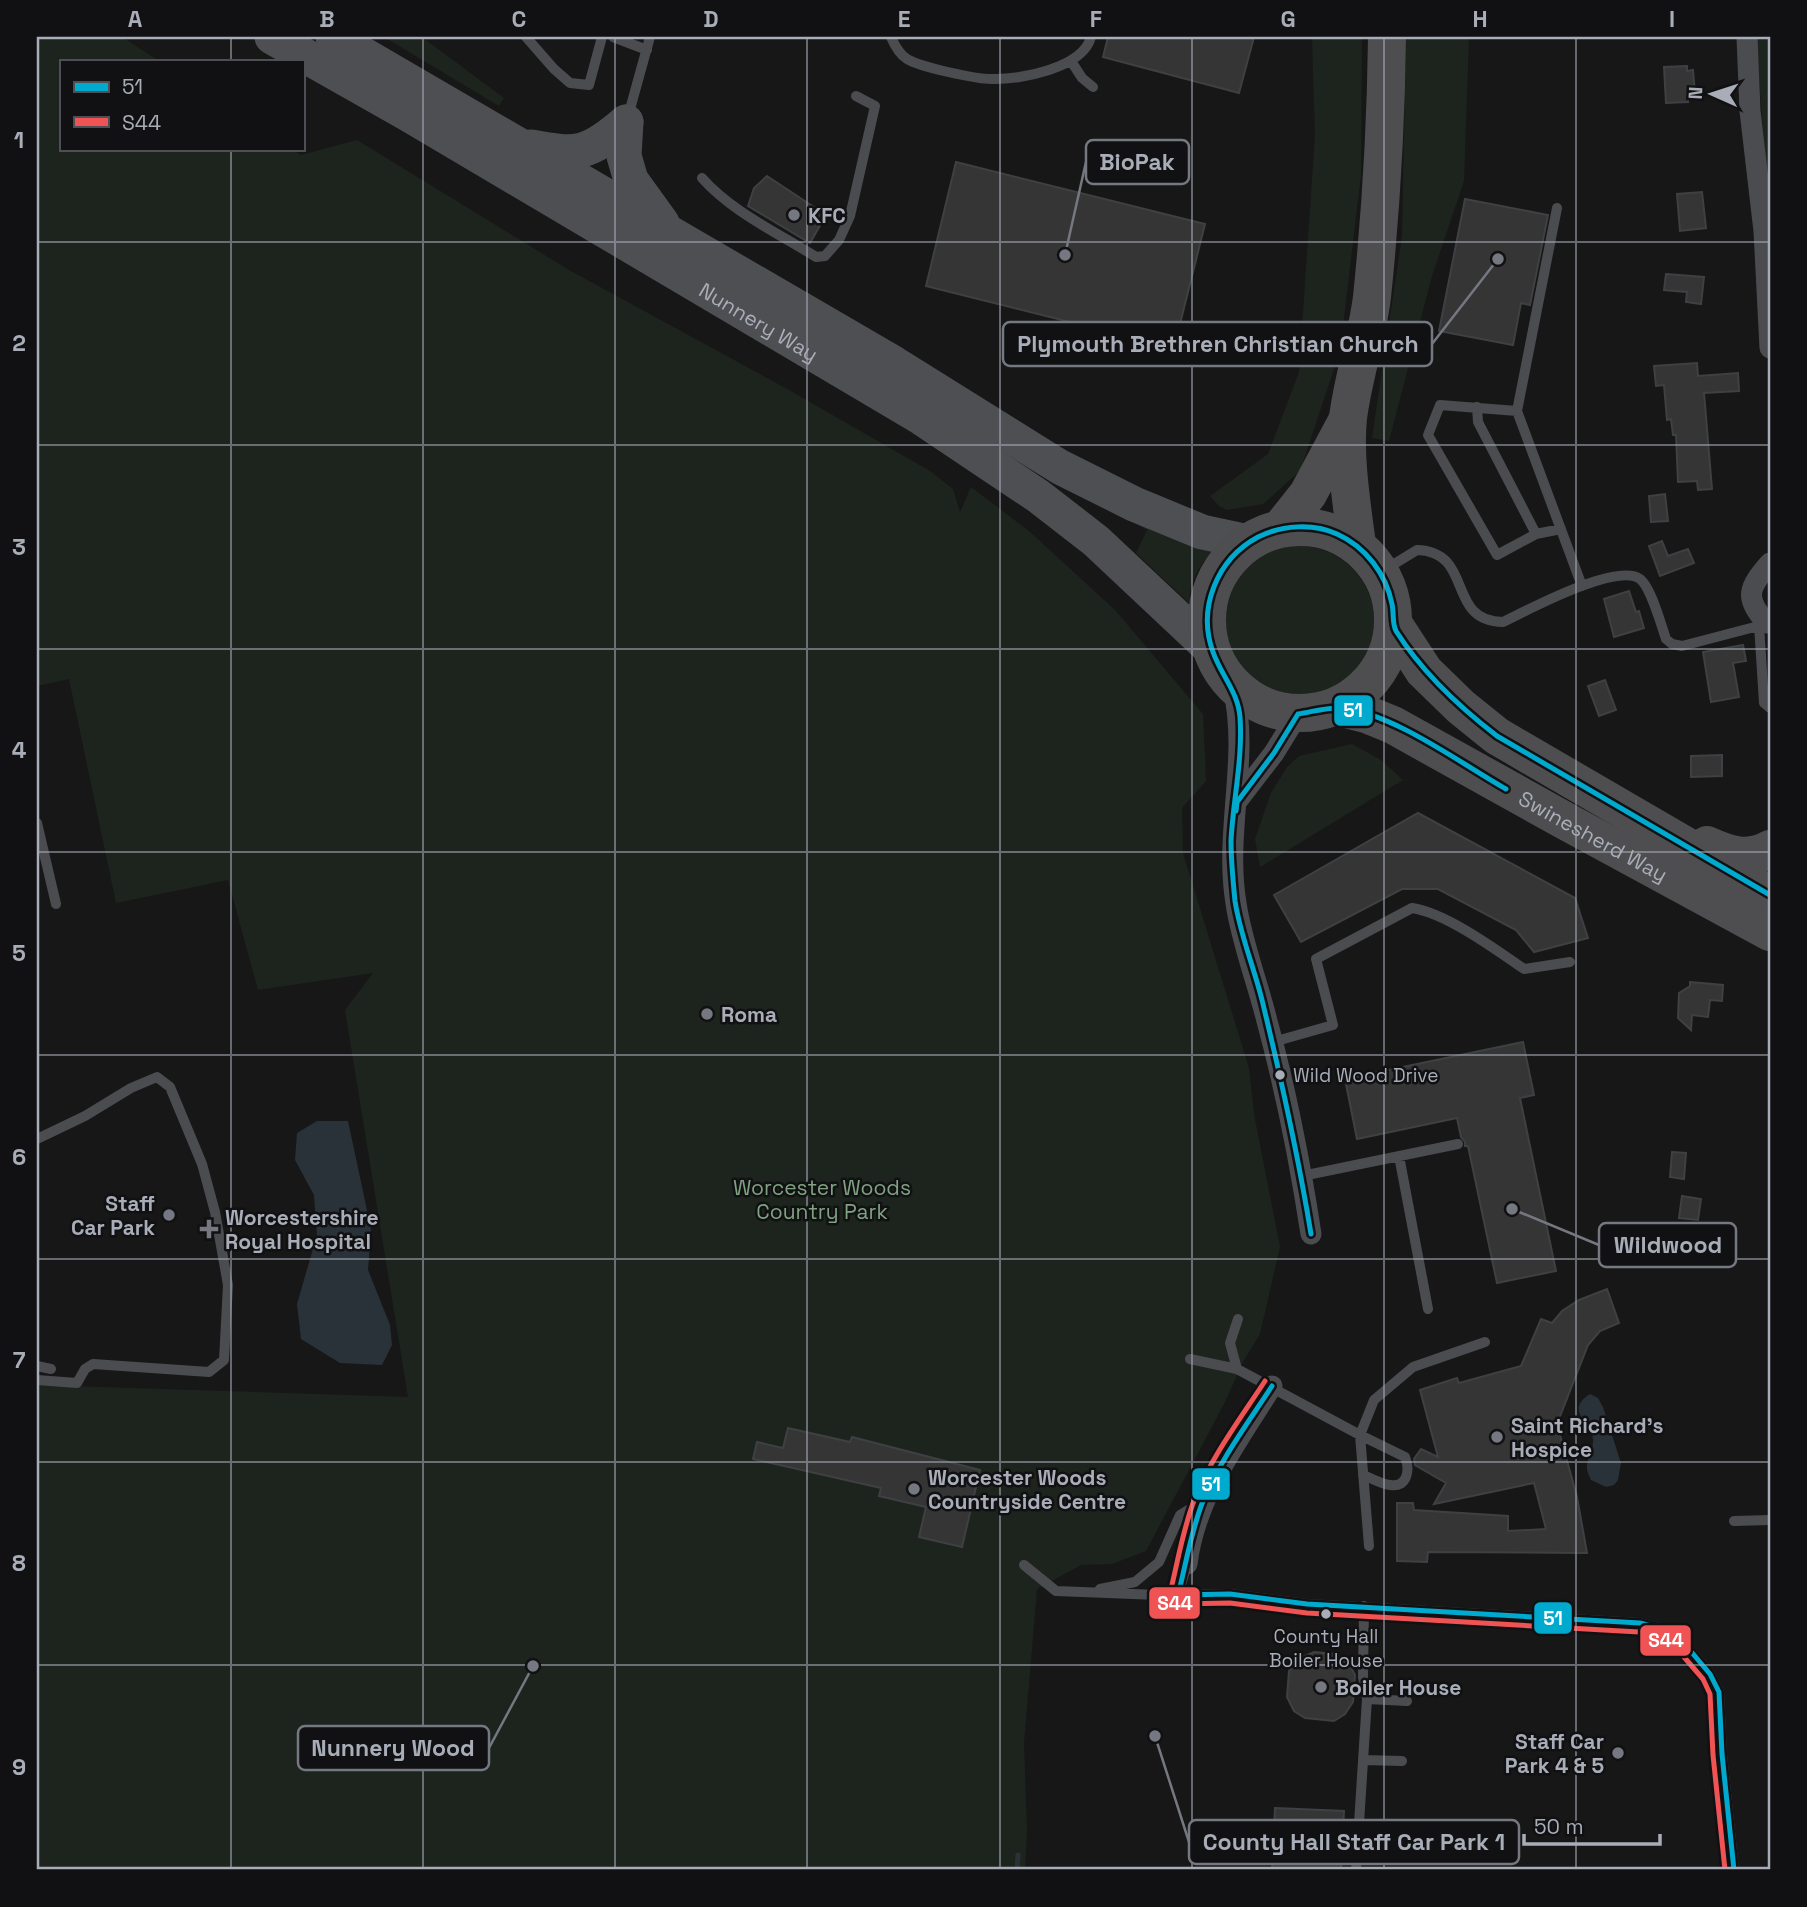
<svg xmlns="http://www.w3.org/2000/svg" width="1807" height="1907" font-family="'Space Grotesk',sans-serif">
  <style>
    .green { fill: #1d241e }
    .water { fill: #2a3239 }
    .lines { fill: none; stroke-linecap: round; stroke-linejoin: round }
    .stream { stroke: #2a3239; stroke-width: 5 }
    .building { fill: #353536; stroke: #3f4043; stroke-width: 2 }
    .lane { stroke: #4b4c50; stroke-width: 10 }
    .street { stroke: #4b4c50; stroke-width: 21 }
    .primary { stroke: #4d4f52; stroke-width: 35 }
    .highway { stroke: #4e4e51; stroke-width: 38 }
    .bus-1-casing { stroke: #111113; stroke-width: 10 }
    .bus-2-casing { stroke: #111113; stroke-width: 10 }
    .bus-1 { stroke: #00a9ce; stroke-width: 5 }
    .bus-2 { stroke: #ef5353; stroke-width: 5 }
    .grid { fill: none; stroke: #a8adb8; stroke-width: 2; stroke-opacity: 0.55 }
    .poi-dot { fill: #757880; stroke: #111113; stroke-width: 2.5 }
    .bus-dot { fill: #a8adb8; stroke: #111113; stroke-width: 2.5 }
    .labels { text-anchor: middle; dominant-baseline: central; stroke-width: 5; stroke-linejoin: round; paint-order: stroke }
    .bus-label { font-size: 19px; fill: #a8adb8; stroke: #111113; text-anchor: start }
    .poi-label { font-size: 21px; font-weight: bold; fill: #a8adb8; stroke: #111113; text-anchor: start }
    .street-label { font-size: 21px; fill: #a8adb8; stroke: #111113 }
    .park-label { font-size: 21px; fill: #7fa381; stroke: #111113 }
    .leader { fill: none; stroke: #757880; stroke-width: 2.5 }
    .callout-dot { fill: #757880; stroke: #111113; stroke-width: 2.5 }
    .callout { fill: #111113; stroke: #757880; stroke-width: 2.5 }
    .callout-label { font-size: 23px; text-anchor: middle; font-weight: bold; fill: #a8adb8 }
    .line-badge { stroke: #111113; stroke-width: 2.5 }
    .badge-label { font-size: 19px; text-anchor: middle; font-weight: bold; fill: #fff }
    .neatline { fill: none; stroke: #a8adb8; stroke-width: 2.5 }
    .grid-label { font-size: 23px; text-anchor: middle; font-weight: bold; fill: #a8adb8 }
  </style>
  <rect width="100%" height="100%" fill="#171717"/>
  <path class="green" d="M 37,37 L 122,37 L 159,61 L 61,61 L 61,149 L 292,149 L 301,155 L 357,140 L 569,270 L 789,390 L 930,471 L 953,489 L 960,512 L 971,487 L 1029,531 L 1115,610 L 1203,714 L 1206,781 L 1182,808 L 1183,853 L 1249,1068 L 1254,1114 L 1280,1247 L 1260,1334 L 1243,1362 L 1224,1404 L 1146,1551 L 1112,1564 L 1081,1565 L 1037,1589 L 1024,1743 L 1027,1831 L 1025,1870 L 37,1870 L 37,1385 L 408,1397 L 345,1010 L 373,973 L 258,990 L 228,880 L 116,903 L 69,679 L 37,686 Z
    M 384,37 L 422,37 L 504,98 L 499,106 Z
    M 1312,37 L 1362,37 L 1361,175 L 1340,351 L 1300,471 L 1263,504 L 1227,510 L 1219,506 L 1210,496 L 1268,454 L 1299,372 L 1315,135 Z
    M 1406,37 L 1469,37 L 1464,181 L 1432,276 L 1389,441 L 1372,438 L 1402,236 Z
    M 1756,37 L 1770,37 L 1770,225 Z
    M 1137,516 L 1212,551 C 1199,566 1189,583 1189,603 L 1136,553 L 1147,530 L 1135,523 Z
    M1224 621a75 75 0 1 1 150 0a75 75 0 1 1-150 0Z
    M 1352,744 L 1381,760 L 1403,780 L 1260,867 L 1255,839 L 1271,793 L 1287,767 L 1299,756 Z"/>
  <path class="water" d="M 317,1121 L 348,1121 L 371,1229 L 368,1270 L 390,1325 L 392,1345 L 382,1365 L 340,1363 L 301,1339 L 297,1304 L 317,1235 L 314,1195 L 295,1160 L 297,1133 Z
    M 1590,1394 L 1598,1398 L 1603,1407 L 1621,1463 L 1618,1480 L 1614,1485 L 1606,1487 L 1591,1480 C 1581,1461 1592,1459 1593,1442 C 1595,1423 1562,1412 1590,1394 Z"/>
  <g class="lines">
    <path class="stream" d="M 1017,1870 L 1018,1855"/>
  </g>
  <path class="building" d="M 1108,37 L 1254,37 L 1239,93 L 1103,57 Z
    M 1687,66 L 1687,71 L 1693,70 L 1695,94 L 1688,94 L 1688,102 L 1666,103 L 1664,67 Z
    M 956,162 L 1205,224 L 1174,348 L 926,286 Z
    M 767,176 L 826,215 L 810,243 L 748,206 L 754,188 Z
    M 1702,192 L 1706,228 L 1680,231 L 1677,194 Z
    M 1465,199 L 1548,215 L 1530,305 L 1521,303 L 1513,345 L 1439,331 Z
    M 1666,274 L 1704,277 L 1701,304 L 1686,302 L 1687,292 L 1664,290 Z
    M 1697,363 L 1698,376 L 1738,373 L 1739,391 L 1704,393 L 1712,489 L 1698,490 L 1697,481 L 1678,482 L 1676,435 L 1673,435 L 1671,419 L 1667,420 L 1664,385 L 1656,386 L 1654,366 Z
    M 1665,494 L 1668,521 L 1651,522 L 1649,496 Z
    M 1662,541 L 1668,556 L 1688,549 L 1694,563 L 1660,576 L 1649,546 Z
    M 1629,591 L 1636,612 L 1639,611 L 1644,628 L 1614,637 L 1604,599 Z
    M 1743,645 L 1746,661 L 1733,663 L 1739,697 L 1711,702 L 1703,652 Z
    M 1605,680 L 1616,710 L 1599,716 L 1588,686 Z
    M 1722,755 L 1722,776 L 1691,777 L 1691,756 Z
    M 1418,813 L 1575,898 L 1588,938 L 1534,952 L 1516,930 L 1438,889 L 1402,889 L 1301,942 L 1274,895 Z
    M 1690,982 L 1723,985 L 1722,1001 L 1710,1000 L 1708,1017 L 1692,1015 L 1691,1030 L 1678,1018 L 1679,993 L 1690,986 Z
    M 1523,1042 L 1534,1095 L 1520,1098 L 1556,1271 L 1497,1283 L 1468,1146 L 1465,1146 L 1465,1142 L 1461,1137 L 1457,1118 L 1357,1139 L 1345,1079 Z
    M 1672,1152 L 1686,1153 L 1684,1179 L 1670,1177 Z
    M 1682,1196 L 1701,1199 L 1698,1220 L 1679,1218 Z
    M 1607,1289 L 1619,1323 L 1600,1331 L 1588,1345 L 1557,1424 L 1577,1497 L 1587,1553 L 1428,1552 L 1427,1562 L 1397,1561 L 1397,1503 L 1413,1503 L 1414,1510 L 1508,1516 L 1508,1531 L 1546,1529 L 1534,1483 L 1434,1504 L 1446,1483 L 1415,1465 L 1414,1459 L 1421,1449 L 1438,1457 L 1420,1390 L 1457,1378 L 1459,1383 L 1521,1366 L 1541,1319 L 1552,1323 L 1562,1311 L 1579,1300 Z
    M 788,1428 L 850,1442 L 852,1437 L 980,1470 L 962,1547 L 919,1537 L 926,1507 L 879,1496 L 881,1488 L 753,1459 L 757,1442 L 783,1448 Z
    M 1314,1652 L 1336,1654 L 1349,1664 L 1355,1675 L 1353,1702 L 1345,1714 L 1334,1721 L 1305,1718 L 1294,1711 L 1287,1697 L 1289,1671 L 1300,1658 Z
    M 1275,1808 L 1344,1811 L 1341,1870 L 1272,1870 Z"/>
  <g class="lines">
    <path class="lane" d="M 526,37 L 554,69 L 570,83 L 589,85 L 602,37
      M 613,37 L 647,50
      M 891,37 C 894,44 899,54 907,59 C 920,67 975,79 992,79 C 1020,80 1083,68 1091,37
      M 1071,61 L 1082,78 L 1093,87
      M 627,120 L 650,37
      M 702,178 C 732,212 778,233 816,257 L 825,256 L 839,240 L 850,216 L 875,106 L 856,96
      M 1557,208 L 1517,411 L 1582,586
      M 1477,407 L 1478,422 L 1536,534
      M 1517,411 L 1440,405 L 1428,435 L 1497,555 L 1536,534 L 1561,529
      M 1381,572 L 1417,550 C 1475,552 1445,621 1503,622 C 1528,610 1617,562 1640,579 C 1651,587 1661,625 1666,639 L 1672,644 L 1682,646 L 1770,623
      M 1759,625 L 1764,703 L 1770,708
      M 37,823 L 56,904
      M 1273,1042 L 1333,1025 L 1316,959 L 1412,908 C 1446,913 1495,949 1524,969 L 1570,962
      M 37,1139 L 85,1116 L 131,1088 L 157,1077 L 170,1087 L 202,1164 L 215,1212 L 228,1285 L 224,1360 L 209,1372 L 93,1364 L 85,1369 L 77,1383 L 37,1380
      M 1399,1156 L 1428,1309
      M 1302,1176 L 1458,1144
      M 1190,1359 L 1237,1369 L 1360,1435 L 1369,1546
      M 37,1366 L 51,1369
      M 1237,1369 L 1230,1343 L 1238,1319
      M 1363,1475 C 1371,1478 1381,1484 1390,1485 C 1408,1488 1410,1469 1405,1457 L 1360,1435 L 1374,1400 L 1413,1367 L 1485,1342
      M 1734,1521 L 1770,1520
      M 1024,1565 L 1056,1591 L 1158,1595 L 1230,1594 L 1307,1604 L 1640,1623 L 1666,1630 L 1683,1642 L 1710,1674 L 1719,1692 L 1722,1754 L 1734,1870
      M 1100,1589 L 1135,1582 L 1159,1562 L 1180,1515 L 1200,1503
      M 1178,1595 L 1187,1564
      M 1367,1699 L 1407,1701
      M 1363,1760 L 1402,1761
      M 1356,1870 L 1367,1699 L 1363,1677 L 1364,1606"/>
    <path class="street" d="M 1747,37 L 1750,111 L 1764,231 L 1770,348
      M 1767,623 C 1743,598 1749,587 1770,563
      M 1233,687 C 1250,758 1224,831 1236,903 C 1241,940 1258,984 1267,1021 C 1286,1091 1300,1162 1311,1234
      M 1237,801 L 1274,753 L 1298,714
      M 1187,1564 C 1195,1497 1237,1442 1272,1386"/>
    <g class="primary">
      <path id="s1" d="M 272,37 L 408,114 L 920,417 L 1038,496 L 1096,541 L 1212,650"/>
      <path d="M 333,37 L 895,364 L 1060,467 L 1134,504 L 1202,532 L 1249,542"/>
      <path d="M 626,122 L 624,156 L 631,180 L 662,223"/>
      <path d="M 531,147 C 578,156 589,154 626,122"/>
    </g>
    <g class="highway">
      <circle cx="1300" cy="620" r="93"/>
      <path d="M 1281,528 L 1308,494 L 1347,421"/>
      <path d="M 1357,545 C 1352,506 1344,458 1348,418 C 1353,377 1367,338 1372,297 C 1381,210 1386,124 1387,37"/>
      <path d="M 1394,625 L 1424,671 L 1461,707 L 1497,736 L 1770,895"/>
      <path id="s2" d="M 1338,707 L 1366,714 L 1393,725 L 1569,823 L 1770,932"/>
      <path d="M 1707,845 C 1729,855 1748,861 1770,849"/>
    </g>
    <g class="bus-1-casing">
      <path id="bus-1" d="M 1236,811 L 1237,802 L 1274,753 L 1298,714 C 1312,712 1327,707 1341,708 C 1393,713 1460,763 1506,789
        M 1311,1234 C 1298,1155 1281,1078 1262,1000 C 1254,968 1240,934 1235,901 C 1233,881 1231,861 1231,841 C 1233,800 1243,759 1240,717 C 1238,692 1221,675 1213,652 C 1197,608 1217,559 1258,537 C 1282,525 1313,523 1337,534 C 1366,547 1386,574 1392,604 C 1394,613 1392,623 1396,631 C 1422,672 1458,706 1497,736 L 1770,895
        M 1178,1595 L 1230,1594 L 1307,1604 L 1640,1623 L 1666,1630 L 1683,1642 L 1710,1674 L 1719,1692 L 1722,1754 L 1734,1870
        M 1178,1595 C 1186,1564 1191,1531 1203,1501 C 1220,1460 1248,1423 1272,1386"/>
    </g>
    <g class="bus-2-casing">
      <path id="bus-2" d="M 1265,1381 C 1240,1419 1212,1456 1195,1498 C 1183,1528 1178,1561 1170,1593 L 1171,1601 L 1177,1604 L 1230,1603 L 1307,1613 L 1639,1632 L 1662,1638 L 1677,1649 L 1703,1679 L 1710,1694 L 1713,1755 L 1725,1870"/>
    </g>
    <use href="#bus-1" class="bus-1"/>
    <use href="#bus-2" class="bus-2"/>
  </g>
  <path class="grid" d="M 231,37 L 231,61M 423,37 L 423,1870M 615,37 L 615,1870M 807,37 L 807,1870M 1000,37 L 1000,1870M 1192,37 L 1192,1870M 1384,37 L 1384,1870M 1576,37 L 1576,1870M 231,149 L 231,1870M 37,242 L 1770,242M 37,445 L 1770,445M 37,649 L 1770,649M 37,852 L 1770,852M 37,1055 L 1770,1055M 37,1259 L 1770,1259M 37,1462 L 1770,1462M 37,1665 L 1770,1665"/>
  <g class="poi-dot">
    <circle cx="794" cy="215" r="7"/>
    <circle cx="707" cy="1014" r="7"/>
    <circle cx="169" cy="1215" r="7"/>
    <path d="M205.5 1218.5h7v7h7v7h-7v7h-7v-7h-7v-7h7z"/>
    <circle cx="1497" cy="1437" r="7"/>
    <circle cx="914" cy="1489" r="7"/>
    <circle cx="1321" cy="1687" r="7"/>
    <circle cx="1618" cy="1753" r="7"/>
  </g>
  <g class="bus-dot">
    <circle cx="1280" cy="1075" r="6"/>
    <circle cx="1326" cy="1614" r="6"/>
  </g>
  <g class="labels">
    <g class="bus-label">
      <text x="1293" y="1075">Wild Wood Drive</text>
      <text x="1326" y="1636" text-anchor="middle">County Hall<tspan x="1326" dy="24">Boiler House</tspan></text>
    </g>
    <g class="poi-label">
      <text x="808" y="215">KFC</text>
      <text x="721" y="1014">Roma</text>
      <text x="155" y="1203" text-anchor="end">Staff<tspan x="155" dy="24">Car Park</tspan></text>
      <text x="225" y="1217">Worcestershire<tspan x="225" dy="24">Royal Hospital</tspan></text>
      <text x="1511" y="1425">Saint Richard's<tspan x="1511" dy="24">Hospice</tspan></text>
      <text x="928" y="1477">Worcester Woods<tspan x="928" dy="24">Countryside Centre</tspan></text>
      <text x="1335" y="1687">Boiler House</text>
      <text x="1604" y="1741" text-anchor="end">Staff Car<tspan x="1604" dy="24">Park 4 &amp; 5</tspan></text>
    </g>
    <g class="street-label">
      <text stroke="none"><textPath href="#s1" startOffset="564">Nunnery Way</textPath></text>
      <text stroke="none"><textPath href="#s2" startOffset="287">Swinesherd Way</textPath></text>
    </g>
    <g class="park-label">
      <text x="822" y="1187">Worcester Woods<tspan x="822" dy="24">Country Park</tspan></text>
    </g>
  </g>
  <path class="leader" d="M1065 255L1086 162M1498 259L1432 344M1512 1209L1599 1245M533 1666L489 1748M1155 1736L1189 1842"/>
  <g class="callout-dot">
    <circle cx="1065" cy="255" r="7"/>
    <circle cx="1498" cy="259" r="7"/>
    <circle cx="1512" cy="1209" r="7"/>
    <circle cx="533" cy="1666" r="7"/>
    <circle cx="1155" cy="1736" r="7"/>
  </g>
  <g class="callout">
    <rect x="1086" y="140" width="103" height="44" rx="7"/>
    <rect x="1003" y="322" width="429" height="44" rx="7"/>
    <rect x="1599" y="1223" width="137" height="44" rx="7"/>
    <rect x="298" y="1726" width="191" height="44" rx="7"/>
    <rect x="1189" y="1820" width="330" height="44" rx="7"/>
  </g>
  <g class="callout-label">
    <text x="1137" y="170">BioPak</text>
    <text x="1218" y="352">Plymouth Brethren Christian Church</text>
    <text x="1668" y="1253">Wildwood</text>
    <text x="393" y="1756">Nunnery Wood</text>
    <text x="1354" y="1850">County Hall Staff Car Park 1</text>
  </g>
  <g class="line-badge">
    <rect x="1333" y="694" width="41" height="33" rx="7" fill="#00a9ce"/>
    <rect x="1191" y="1467" width="40" height="34" rx="7" fill="#00a9ce"/>
    <rect x="1148" y="1586" width="53" height="34" rx="7" fill="#ef5353"/>
    <rect x="1533" y="1601" width="40" height="34" rx="7" fill="#00a9ce"/>
    <rect x="1639" y="1624" width="53" height="33" rx="7" fill="#ef5353"/>
  </g>
  <g class="badge-label">
    <text x="1353" y="717">51</text>
    <text x="1211" y="1491">51</text>
    <text x="1175" y="1610">S44</text>
    <text x="1553" y="1625">51</text>
    <text x="1666" y="1647">S44</text>
  </g>
  <rect width="1807" height="1907" fill="none" stroke="#111113" stroke-width="77"/>
  <rect x="60" y="60" width="245" height="91" fill="#111113" stroke="#4d4f55" stroke-width="2"/>
  <rect x="74" y="82" width="35" height="10" fill="#00a9ce" stroke="#4d4f55" stroke-width="2"/>
  <text x="122" y="94" font-size="21" fill="#a8adb8">51</text>
  <rect x="74" y="117" width="35" height="10" fill="#ef5353" stroke="#4d4f55" stroke-width="2"/>
  <text x="122" y="130" font-size="21" fill="#a8adb8">S44</text>
  <g transform="translate(1712 94) rotate(273)" stroke="#111113" stroke-width="5" paint-order="stroke">
  <path d="M0-5L12 26L0 18L-12 26Z" fill="#a8adb8"/>
  <text y="-10" font-size="19" font-weight="bold" text-anchor="middle" fill="#a8adb8">N</text>
  </g>
  <path d="M1524 1834v10h136v-10" fill="none" stroke="#a8adb8" stroke-width="3.5"/>
  <text x="1534" y="1834" font-size="21" fill="#a8adb8" stroke="#111113" stroke-width="5" paint-order="stroke">50 m</text>
  <rect x="38" y="38" width="1731" height="1830" class="neatline"/>
  <g class="grid-label">
    <text x="135" y="27">A</text>
    <text x="327" y="27">B</text>
    <text x="519" y="27">C</text>
    <text x="711" y="27">D</text>
    <text x="904" y="27">E</text>
    <text x="1096" y="27">F</text>
    <text x="1288" y="27">G</text>
    <text x="1480" y="27">H</text>
    <text x="1672" y="27">I</text>
    <text x="19" y="148">1</text>
    <text x="19" y="351">2</text>
    <text x="19" y="555">3</text>
    <text x="19" y="758">4</text>
    <text x="19" y="961">5</text>
    <text x="19" y="1165">6</text>
    <text x="19" y="1368">7</text>
    <text x="19" y="1571">8</text>
    <text x="19" y="1775">9</text>
  </g>
</svg>
